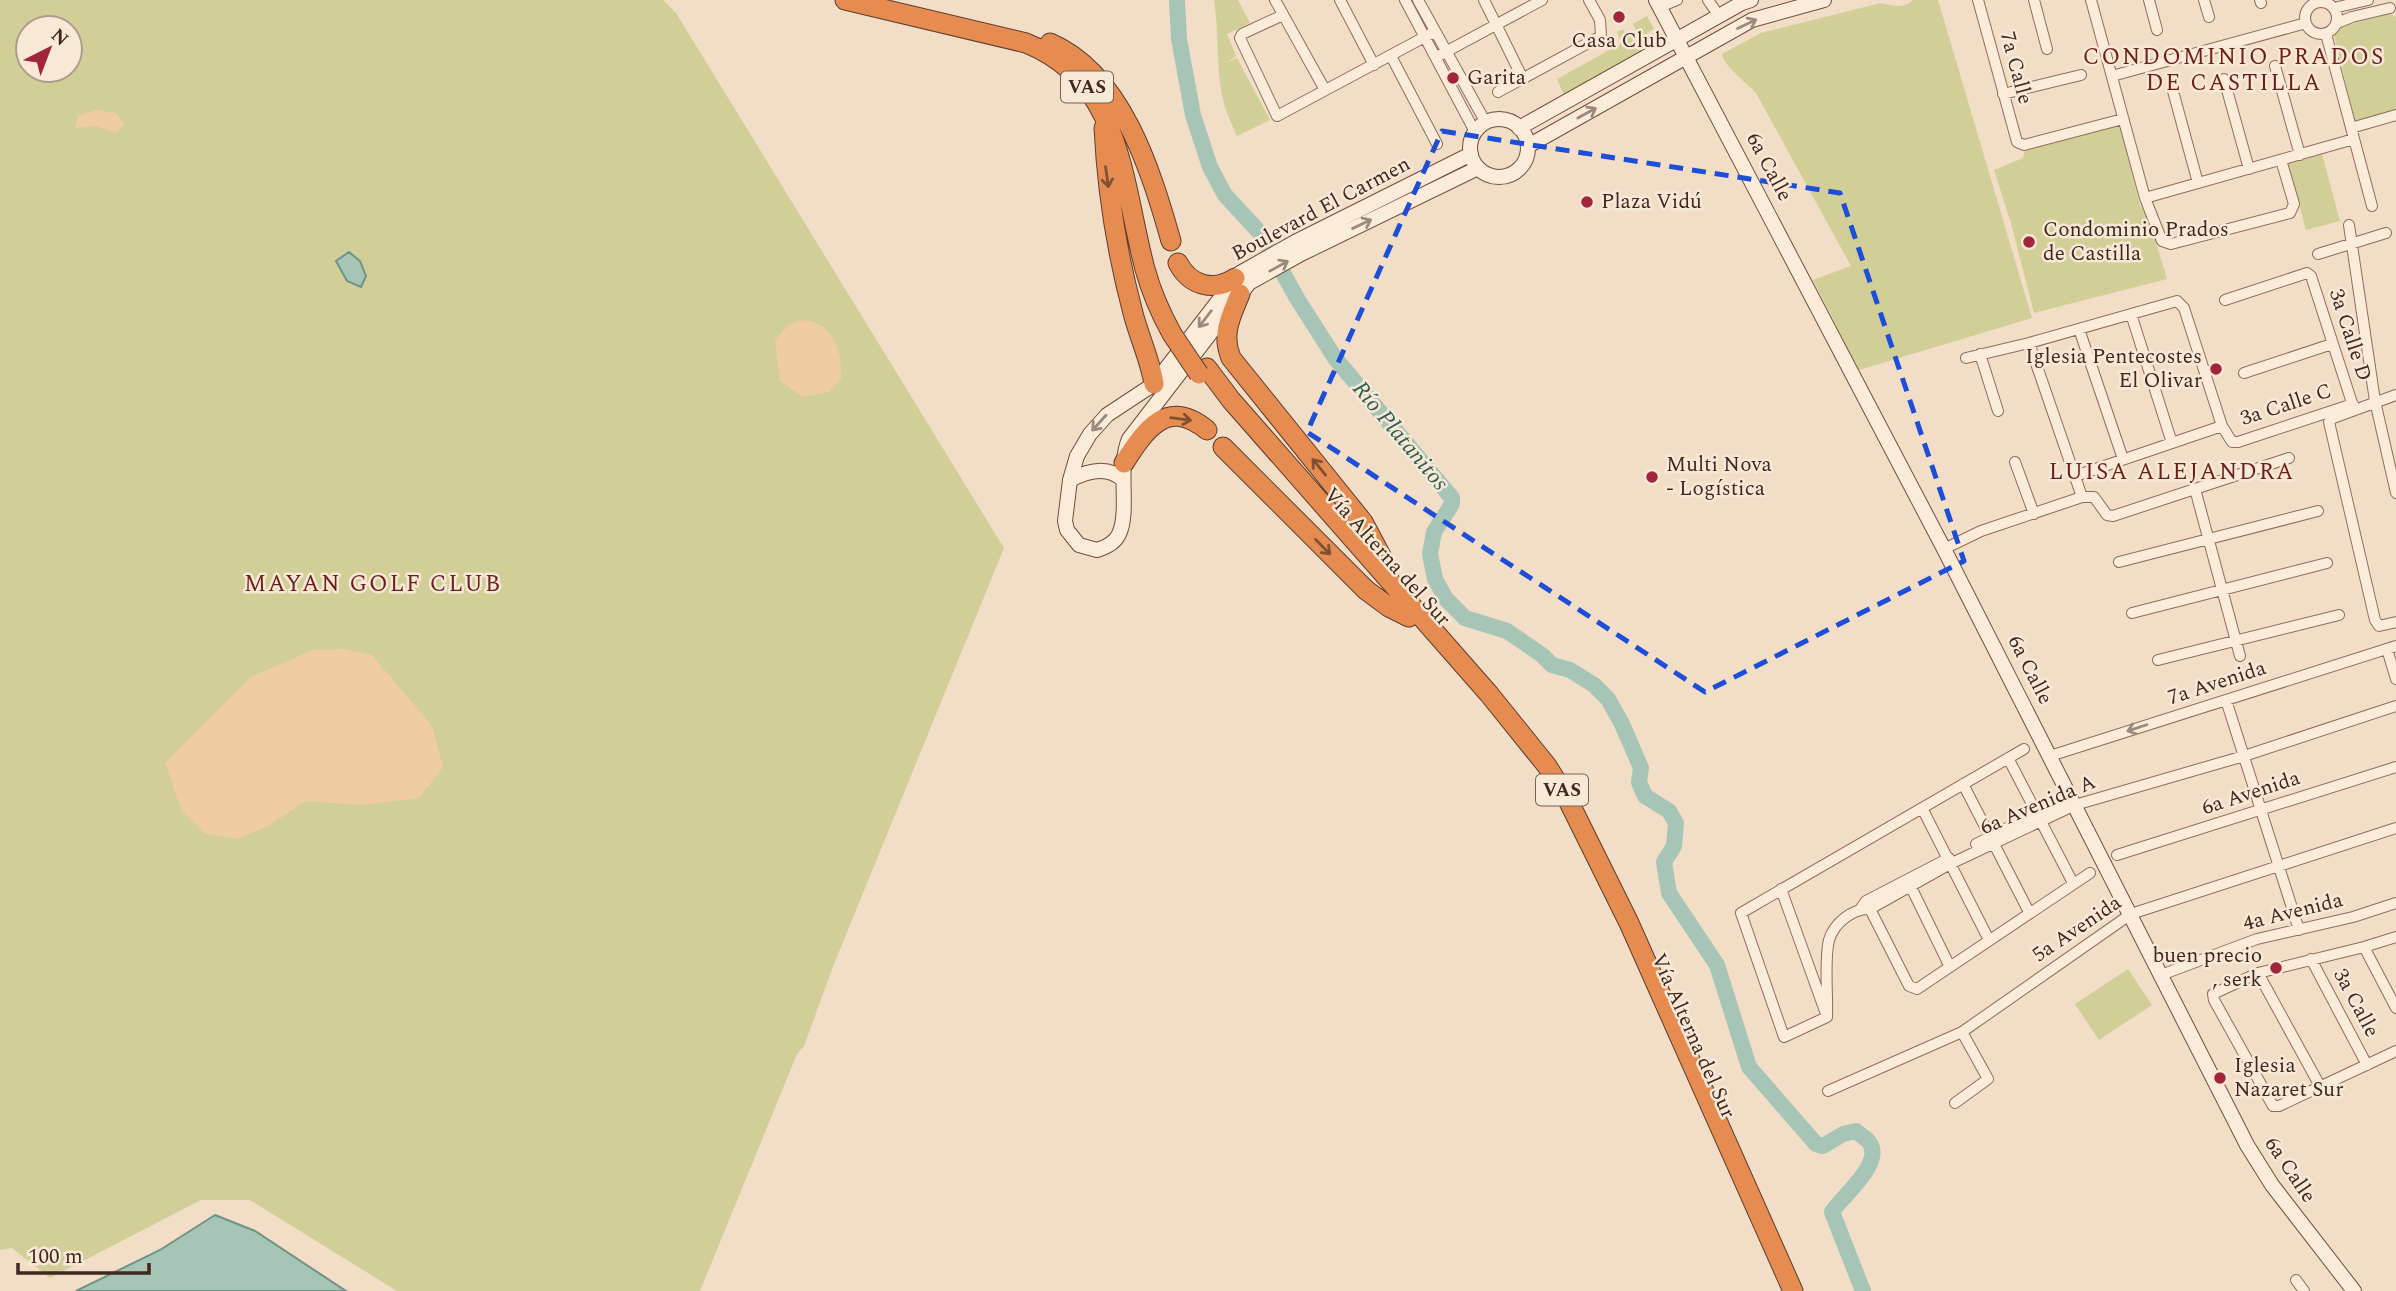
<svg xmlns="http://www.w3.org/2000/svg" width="2396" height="1291" font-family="Spectral,serif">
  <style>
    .green { fill: #d1ce98; fill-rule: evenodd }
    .sand { fill: #efcda1 }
    .water { fill: #a7c5b7; stroke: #6d9484; stroke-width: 2 }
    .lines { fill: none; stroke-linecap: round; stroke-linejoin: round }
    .river { stroke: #a7c5b7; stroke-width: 16 }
    .street-casing { stroke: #8f6d5a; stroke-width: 12 }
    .secondary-casing { stroke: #714e3d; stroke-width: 16 }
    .highway-casing { stroke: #5d3c2e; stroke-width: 21 }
    .street { stroke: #fbecda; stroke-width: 10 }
    .secondary { stroke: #fbecda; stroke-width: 14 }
    .highway { stroke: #e68c51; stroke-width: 19 }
    .highway-bridge-casing { stroke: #5d3c2e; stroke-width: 21; stroke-linecap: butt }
    .highway-bridge { stroke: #e68c51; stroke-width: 19 }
    .oneway { stroke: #9c8a7c }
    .oneway2 { stroke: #815033 }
    .marked { fill: none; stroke: #1d4ed8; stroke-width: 5; stroke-dasharray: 14 9; stroke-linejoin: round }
    .poi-dot { fill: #a3253b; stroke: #f8e9d6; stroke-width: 2.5 }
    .labels { text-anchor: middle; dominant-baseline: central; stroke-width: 5; stroke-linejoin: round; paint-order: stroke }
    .shield { fill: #f8e9d6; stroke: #766256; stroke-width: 2 }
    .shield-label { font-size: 19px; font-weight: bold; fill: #3e281f }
    .poi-label { font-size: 21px; fill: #3e281f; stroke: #f8e9d6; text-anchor: start }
    .street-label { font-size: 21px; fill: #3e281f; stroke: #f8e9d6 }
    .neighbourhood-label { font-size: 23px; letter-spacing: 2px; fill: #6e1e1a; stroke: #f8e9d6 }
    .water-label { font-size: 23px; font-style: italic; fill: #2d5f53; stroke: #f8e9d6 }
  </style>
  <rect width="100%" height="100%" fill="#f2ddc6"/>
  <path class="green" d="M 0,0 L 663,0 L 676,13 L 1004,548 L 834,964 L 804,1046 L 797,1054 L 700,1291 L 397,1291 L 250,1200 L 201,1200 L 50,1278 L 12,1248 L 0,1250 ZM 28,28 L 70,28 L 70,70 L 28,70 Z
    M 1214,0 L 1238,0 L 1250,23 L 1227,34 L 1236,56 L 1226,63 L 1237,58 L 1270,120 L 1237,136 C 1230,121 1223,105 1221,89 C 1216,60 1219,29 1214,0 Z
    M 1913,0 L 1938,0 L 2032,318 L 1859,370 L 1813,280 L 1851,266 L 1756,93 C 1745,81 1725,68 1722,54 L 1761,33 L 1881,3 C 1892,6 1904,9 1913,0 Z
    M 2390,14 L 2396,17 L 2396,111 L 2355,121 L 2334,35 L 2340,27 Z
    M 1647,16 L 1654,29 L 1641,37 L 1650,51 L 1565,98 L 1557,79 L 1622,43 L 1617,32 L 1623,29 L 1627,36 L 1636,31 L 1633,24 Z
    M 2120,125 L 2140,206 L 2147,213 L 2167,279 L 2034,313 L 2011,223 L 1994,170 L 2023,158 L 2025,150 Z
    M 2322,154 L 2340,221 L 2306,230 L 2288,163 Z
    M 2128,969 L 2152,1005 L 2099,1040 L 2075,1004 Z"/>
  <path class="sand" d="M 96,110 L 116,113 L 124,124 L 116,133 L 96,126 L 75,128 L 78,116 Z
    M 804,320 C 835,324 842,351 841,379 L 829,392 L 803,397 L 780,381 L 775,340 L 790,324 Z
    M 344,649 L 372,655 L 432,726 L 443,767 L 419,798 L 361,805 L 306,801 L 268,826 L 237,839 L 206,834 L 181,810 L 165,763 L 251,677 L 313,650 Z"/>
  <path class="water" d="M 349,252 L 360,261 L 366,276 L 361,287 L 347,281 L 336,261 Z
    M 215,1215 L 255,1231 L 346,1291 L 76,1291 L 160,1250 Z"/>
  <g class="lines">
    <path class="river" d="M 1177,0 L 1179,39 L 1193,115 L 1210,167 L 1225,195 L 1261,234 L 1298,300 L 1335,358 L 1452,498 L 1452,504 L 1434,532 L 1430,554 L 1435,579 L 1446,599 L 1465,618 L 1507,631 L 1542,655 L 1552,665 L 1570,670 L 1594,685 L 1608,699 L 1622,724 L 1641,768 L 1639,782 L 1645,796 L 1669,811 L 1676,823 L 1674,846 L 1664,862 L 1669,893 L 1717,965 L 1749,1067 L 1816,1144 L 1823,1146 L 1843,1134 L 1856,1131 C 1860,1135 1866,1138 1869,1142 C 1885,1163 1842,1196 1832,1212 L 1863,1291"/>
    <g class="street-casing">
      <path id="street" d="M 1275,0 L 1325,90
        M 1340,0 L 1374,65
        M 1405,0 L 1475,132
        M 1418,0 L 1486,123
        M 1484,0 L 1523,79
        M 1708,0 L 1719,16
        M 1978,0 L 2017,142 L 2024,145 L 2123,119
        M 2034,0 L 2047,49
        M 2091,0 L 2145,198 L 2162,241 L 2171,244 L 2290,213 L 2294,204 L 2281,160
        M 2149,0 L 2157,30
        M 2204,0 L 2209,17
        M 2260,0 L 2261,3
        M2305 18a16 16 0 1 1 32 0a16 16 0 1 1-32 0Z
        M 1660,7 L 1677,0
        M 2334,8 L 2368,0
        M 1283,15 L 1242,34 L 1240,38 L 1277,116 L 1434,32
        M 2337,23 L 2352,17 L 2390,8
        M 2326,34 L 2372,206
        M 1440,55 L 1542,0
        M 1391,56 L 1437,144
        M 2275,66 L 2300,155
        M 2112,76 L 2306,23
        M 2224,79 L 2249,169
        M 2173,91 L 2198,183
        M 1498,92 L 1601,36 L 1600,20 L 1589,0
        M 2003,94 L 2081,75
        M 2351,128 L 2396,115
        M 2145,198 L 2354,139
        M 2349,225 L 2375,401 L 2396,493
        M 2318,254 L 2386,233
        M 2225,300 L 2307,273 L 2311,276 L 2354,409
        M 2131,314 L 2172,443
        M 2079,329 L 2123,459
        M 2029,343 L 2082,497
        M 1980,354 L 1998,411
        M 1966,358 L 2029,343 L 2177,301 L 2184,308 L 2222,426 L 2232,442 L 2238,442 L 2353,404
        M 2244,373 L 2332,344
        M 2396,395 L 2333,418 L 2329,422 L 2375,620 L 2379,626 L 2396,622
        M 2015,462 L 2034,514
        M 2075,476 L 2222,426
        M 2195,489 L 2240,656
        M 1944,549 L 1981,531 L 2082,497 L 2094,497 L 2107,515 L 2113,516 L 2289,458
        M 2119,562 L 2318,511
        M 2132,613 L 2327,563
        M 2387,649 L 2396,679
        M 2158,660 L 2339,615
        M 2226,700 L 2299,930
        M 2050,756 L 2396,646
        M 2008,758 L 2073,883
        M 1963,784 L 2029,912
        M 1922,808 L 1989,940
        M 1976,844 L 2070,796
        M 2117,855 L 2396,767
        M 1908,881 L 1950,967
        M 1781,889 L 1825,1011
        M 1861,908 L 1866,901 L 1949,858
        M 1870,909 L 1909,986 L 1917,989 L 2090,873
        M 2396,937 L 2364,947 L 2258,973 L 2213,994 L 2214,1000 L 2273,1106 L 2279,1106 L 2396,1051
        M 2364,947 L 2396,1008
        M 2311,959 L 2367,1065
        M 2258,973 L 2320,1086
        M 2161,975 L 2257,939 L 2353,917 L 2396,903
        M 1827,1017 C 1828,996 1824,959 1829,940 C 1834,923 1853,908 1870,909 L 1950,864 L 2075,805 L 2244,756 L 2396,706
        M 1827,1017 L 1784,1037 L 1741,913 L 2024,749
        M 1828,1091 L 1962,1032 L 2131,914 L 2396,828
        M 1955,1103 L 1988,1079 L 1962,1032
        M 2296,1280 L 2304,1291"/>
    </g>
    <g class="secondary-casing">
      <path id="secondary" d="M 1656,0 L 1944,549 L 2247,1145 L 2272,1185 L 2354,1291
        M1470 148a29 29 0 1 1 58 0a29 29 0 1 1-58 0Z
        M 1519,128 L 1742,3 L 1751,0
        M 1528,146 L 1752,20 L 1824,0
        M 1471,154 L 1295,242 L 1240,273 L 1154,384 L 1107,415 L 1090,434 L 1077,456 L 1070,480 L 1065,521 L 1067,530 L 1079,545 L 1097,550 C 1107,547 1115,543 1119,534 C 1130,511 1117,467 1129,439 L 1249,283 L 1301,254 L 1478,168
        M 1070,480 C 1087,471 1108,465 1123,480"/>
    </g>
    <g class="highway-casing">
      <path id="highway" d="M 845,0 L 1026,43 C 1123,82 1122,183 1145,269 C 1151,291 1161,314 1172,334
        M 1050,43 C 1122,74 1151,171 1171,241
        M 1104,128 C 1107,190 1117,253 1133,313 C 1139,337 1150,359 1154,384
        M 1178,263 C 1190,286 1214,292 1235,278
        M 1240,294 C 1231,316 1221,334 1231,358 L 1363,522 L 1388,569
        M 1207,368 L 1231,400 L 1489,694 L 1547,766 L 1567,798 L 1629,923 L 1793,1291
        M 1223,447 L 1366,590 L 1389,607 L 1409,617
        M 1124,463 C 1145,430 1167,397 1207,430"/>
    </g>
    <use href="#street" class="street"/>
    <use href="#secondary" class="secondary"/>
    <use href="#highway" class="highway"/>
    <g class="highway-bridge-casing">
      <path id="highway-bridge" d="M 1172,334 L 1199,374"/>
    </g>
    <use href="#highway-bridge" class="highway-bridge"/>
  </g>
  <defs><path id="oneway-shaft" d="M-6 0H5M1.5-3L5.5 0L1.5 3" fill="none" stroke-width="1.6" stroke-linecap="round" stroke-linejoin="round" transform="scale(1.75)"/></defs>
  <g class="oneway">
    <use href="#oneway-shaft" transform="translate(1747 24) rotate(-25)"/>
    <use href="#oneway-shaft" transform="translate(1587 113) rotate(-29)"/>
    <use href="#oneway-shaft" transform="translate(1362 224) rotate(-26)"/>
    <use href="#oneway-shaft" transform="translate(1279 266) rotate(-29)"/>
    <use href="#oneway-shaft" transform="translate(1205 319) rotate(127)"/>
    <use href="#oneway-shaft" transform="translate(1099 423) rotate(132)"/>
    <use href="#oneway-shaft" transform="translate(2137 728) rotate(162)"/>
  </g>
  <g class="oneway2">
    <use href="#oneway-shaft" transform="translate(1107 177) rotate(82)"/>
    <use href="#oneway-shaft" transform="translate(1181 419) rotate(8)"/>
    <use href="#oneway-shaft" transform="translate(1319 467) rotate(-129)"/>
    <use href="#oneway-shaft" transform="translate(1323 547) rotate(45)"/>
  </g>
  <path class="marked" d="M 1442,131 L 1840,193 L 1964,561 L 1705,692 L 1307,432 Z"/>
  <g class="poi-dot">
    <circle cx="1619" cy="17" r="7"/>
    <circle cx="1453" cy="78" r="7"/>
    <circle cx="1587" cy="202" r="7"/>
    <circle cx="2029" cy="242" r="7"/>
    <circle cx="2216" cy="369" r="7"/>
    <circle cx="1652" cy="477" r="7"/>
    <circle cx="2276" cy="968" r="7"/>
    <circle cx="2220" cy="1078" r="7"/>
  </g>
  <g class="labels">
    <g class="shield">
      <rect x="1061" y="71.5" width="52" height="31" rx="5"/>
      <rect x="1536" y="774.5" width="52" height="31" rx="5"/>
    </g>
    <g class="shield-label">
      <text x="1087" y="87">VAS</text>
      <text x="1562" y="790">VAS</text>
    </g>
    <g class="poi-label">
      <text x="1619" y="41" text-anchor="middle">Casa Club</text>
      <text x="1467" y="78">Garita</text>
      <text x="1601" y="202">Plaza Vidú</text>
      <text x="2043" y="230">Condominio Prados<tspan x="2043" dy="24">de Castilla</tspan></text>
      <text x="2202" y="357" text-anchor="end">Iglesia Pentecostes<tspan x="2202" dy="24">El Olivar</tspan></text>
      <text x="1666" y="465">Multi Nova<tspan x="1666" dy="24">- Logística</tspan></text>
      <text x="2262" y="956" text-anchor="end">buen precio<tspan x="2262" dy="24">, serk</tspan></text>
      <text x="2234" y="1066">Iglesia<tspan x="2234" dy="24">Nazaret Sur</tspan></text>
    </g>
    <g class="street-label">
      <text transform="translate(2016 68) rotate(75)">7a Calle</text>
      <text transform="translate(1769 167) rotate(62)">6a Calle</text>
      <text transform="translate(1321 209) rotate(-28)">Boulevard El Carmen</text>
      <text transform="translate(2350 335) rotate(72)">3a Calle D</text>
      <text transform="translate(2286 405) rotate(-18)">3a Calle C</text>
      <text transform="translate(1387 557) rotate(48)">Vía Alterna del Sur</text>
      <text transform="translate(2030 670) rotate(63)">6a Calle</text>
      <text transform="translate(2217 683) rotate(-18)">7a Avenida</text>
      <text transform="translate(2251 793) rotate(-18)">6a Avenida</text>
      <text transform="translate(2038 805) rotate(-23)">6a Avenida A</text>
      <text transform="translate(2293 912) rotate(-14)">4a Avenida</text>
      <text transform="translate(2077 929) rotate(-34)">5a Avenida</text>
      <text transform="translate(2356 1003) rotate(62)">3a Calle</text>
      <text transform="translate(1693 1036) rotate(66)">Vía Alterna del Sur</text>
      <text transform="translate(2290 1170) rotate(56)">6a Calle</text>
    </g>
    <g class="neighbourhood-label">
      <text x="2234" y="57">CONDOMINIO PRADOS<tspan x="2234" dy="26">DE CASTILLA</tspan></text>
      <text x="2172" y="472">LUISA ALEJANDRA</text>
      <text x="373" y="584">MAYAN GOLF CLUB</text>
    </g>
    <g class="water-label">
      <text transform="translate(1400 436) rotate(50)">Río Platanitos</text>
    </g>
  </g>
  <g transform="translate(49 49) rotate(42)"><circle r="33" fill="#f8e9d6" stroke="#ae9c8d" stroke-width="2"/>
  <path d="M0-5L12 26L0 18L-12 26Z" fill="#a3253b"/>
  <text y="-10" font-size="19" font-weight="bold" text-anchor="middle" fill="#3e281f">N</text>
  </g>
  <path d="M18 1263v10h131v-10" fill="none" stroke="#3e281f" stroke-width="3.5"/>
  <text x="28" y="1263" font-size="21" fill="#3e281f" stroke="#f8e9d6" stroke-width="5" paint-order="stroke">100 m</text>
</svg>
